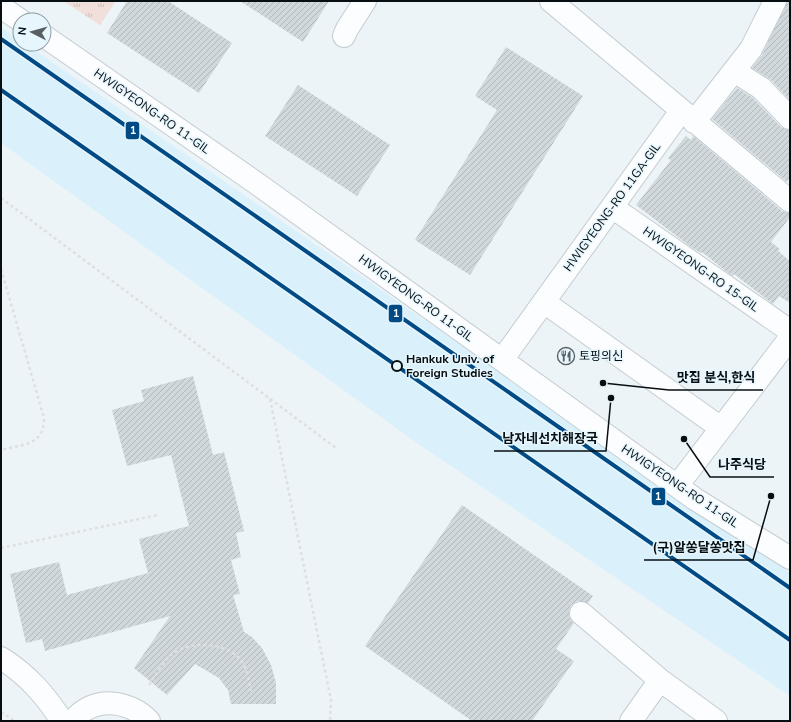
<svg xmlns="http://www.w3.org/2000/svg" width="791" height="722" font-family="'Nunito Sans','Noto Sans KR',sans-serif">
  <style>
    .built { fill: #daf1fb }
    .park { fill: url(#park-tufts) }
    .building { fill: url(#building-hatch) }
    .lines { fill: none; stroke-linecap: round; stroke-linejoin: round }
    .minor-casing { stroke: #c4ccd0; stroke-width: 24 }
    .path { stroke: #dde0e1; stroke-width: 2.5; stroke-dasharray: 3 3; stroke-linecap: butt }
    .minor { stroke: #fcfdfe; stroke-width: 22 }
    .metro-1-casing { stroke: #e7f6fd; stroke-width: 7 }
    .metro-1 { stroke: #004a85; stroke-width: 4 }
    .stop-dot { fill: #e7f6fd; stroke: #070f13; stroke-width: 2 }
    .labels { text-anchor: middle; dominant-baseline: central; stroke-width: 3; stroke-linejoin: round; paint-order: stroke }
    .street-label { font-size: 12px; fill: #070f13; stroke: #e7f6fd }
    .poi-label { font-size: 12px; fill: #070f13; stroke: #e7f6fd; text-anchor: start }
    .stop-label { font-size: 12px; font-weight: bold; fill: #070f13; stroke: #e7f6fd; text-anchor: start }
    .leader { fill: none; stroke: #070f13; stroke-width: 1.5 }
    .callout-dot { fill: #070f13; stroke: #e7f6fd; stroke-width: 1.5 }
    .callout-label { font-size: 13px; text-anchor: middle; font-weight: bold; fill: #070f13; stroke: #e7f6fd; stroke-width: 3; stroke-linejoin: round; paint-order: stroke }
    .line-badge { stroke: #e7f6fd; stroke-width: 1.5 }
    .badge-label { font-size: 11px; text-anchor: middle; font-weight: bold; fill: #fff }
  </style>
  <defs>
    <pattern id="park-tufts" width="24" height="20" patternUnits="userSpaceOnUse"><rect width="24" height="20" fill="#f0dfda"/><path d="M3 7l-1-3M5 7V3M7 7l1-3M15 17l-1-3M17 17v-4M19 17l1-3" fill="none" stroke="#ccbeba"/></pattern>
    <pattern id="building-hatch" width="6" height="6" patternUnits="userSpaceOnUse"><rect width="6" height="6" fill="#d0d8dc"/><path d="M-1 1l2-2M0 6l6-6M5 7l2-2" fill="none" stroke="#b1b8bc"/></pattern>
  </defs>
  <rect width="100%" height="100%" fill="#ecf4f8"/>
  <path class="built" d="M 1,27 L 20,40 L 20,44 L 26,44 L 790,573 L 790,696 L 414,441 L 1,143 Z"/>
  <path class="park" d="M 63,1 L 116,1 L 100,25 Z"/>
  <path class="building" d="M 127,1 L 168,1 L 232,43 L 199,93 L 107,33 Z
    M 240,1 L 329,1 L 303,42 Z
    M 787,1 L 790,1 L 790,100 L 770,79 L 752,68 L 762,55 Z
    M 506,47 L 583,96 L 470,275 L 415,240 L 497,110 L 475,96 Z
    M 298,85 L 390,145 L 357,196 L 265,136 Z
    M 737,88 L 753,98 L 781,127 L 790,130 L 790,177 L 787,182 L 712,119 Z
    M 686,136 L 691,140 L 693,136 L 782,211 L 790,213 L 790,217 L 771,242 L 780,249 L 778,251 L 790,261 L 790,303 L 779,296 L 773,304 L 734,274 L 732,276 L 702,252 L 701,253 L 691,247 L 636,205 L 671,160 L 668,158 Z
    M 193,376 L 213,455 L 224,452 L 244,531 L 236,533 L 241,557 L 231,560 L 240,594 L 233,595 L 244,632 L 252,637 L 262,648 L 271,665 L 276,683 L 276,704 L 231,704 L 228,690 L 219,678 L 195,664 L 167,695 L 134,668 L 170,616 L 45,651 L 42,639 L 26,643 L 10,574 L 59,562 L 67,595 L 148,573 L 139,539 L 189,526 L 171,455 L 127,466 L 112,410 L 144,401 L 141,390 Z
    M 462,505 L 593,596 L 588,603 L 577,601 L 571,605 L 569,611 L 569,617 L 574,623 L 556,649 L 574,661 L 532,721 L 472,721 L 365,646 Z"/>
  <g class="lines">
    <g class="minor-casing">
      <path id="minor" d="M 551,1 L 790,201
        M 1,7 L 20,20
        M 44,36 L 259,185 L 695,499 L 790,558
        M 344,36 L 347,29 L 365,1
        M 734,71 L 761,88 L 790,118
        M 694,122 L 751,49 L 775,1
        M 612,207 L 790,331
        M 544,302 L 721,428
        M 502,360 L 681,111
        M 677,486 L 790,338
        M 581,613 L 660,680 L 716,721
        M 1,658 C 28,675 45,695 62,721
        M 73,721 C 93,695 129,700 149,721
        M 631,721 L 660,680"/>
    </g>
    <path class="path" d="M 1,198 L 336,448
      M 1,269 L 44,418 C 44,446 23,444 1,450
      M 270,399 L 331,700 L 330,721
      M 1,548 L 158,515
      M 149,685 C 155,676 161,665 169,657 C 185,640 224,641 240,659 C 247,668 249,680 251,691
      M 1,712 L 15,721"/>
    <use href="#minor" class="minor"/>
    <g class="metro-1-casing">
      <path id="metro-1" d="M 1,39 L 790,588
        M 1,90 L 790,640"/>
    </g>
    <use href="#metro-1" class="metro-1"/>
  </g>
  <defs>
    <g id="restaurant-ring" transform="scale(0.9)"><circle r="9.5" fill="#e7f6fd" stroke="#575f63" stroke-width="1.5"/><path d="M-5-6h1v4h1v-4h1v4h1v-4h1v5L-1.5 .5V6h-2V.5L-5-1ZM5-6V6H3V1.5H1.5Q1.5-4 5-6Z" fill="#575f63"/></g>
  </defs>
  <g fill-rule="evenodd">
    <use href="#restaurant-ring" x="566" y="356"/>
  </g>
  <circle class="stop-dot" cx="397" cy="366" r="5"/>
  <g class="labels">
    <g class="street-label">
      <text transform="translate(152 111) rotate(35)">HWIGYEONG-RO 11-GIL</text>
      <text transform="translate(612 207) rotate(-54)">HWIGYEONG-RO 11GA-GIL</text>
      <text transform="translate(701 269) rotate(35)">HWIGYEONG-RO 15-GIL</text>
      <text transform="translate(416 298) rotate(36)">HWIGYEONG-RO 11-GIL</text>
      <text transform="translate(680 486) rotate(34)">HWIGYEONG-RO 11-GIL</text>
    </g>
    <g class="poi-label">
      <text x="579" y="356">토핑의신</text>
    </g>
    <g class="stop-label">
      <text x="406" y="359">Hankuk Univ. of<tspan x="406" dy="14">Foreign Studies</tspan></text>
    </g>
  </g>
  <path class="leader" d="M603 383L669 390H763M611 398L606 451H494M684 439L710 477H774M771 496L753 560H644"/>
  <g class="callout-dot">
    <circle cx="603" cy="383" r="4"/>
    <circle cx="611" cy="398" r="4"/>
    <circle cx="684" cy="439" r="4"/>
    <circle cx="771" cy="496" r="4"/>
  </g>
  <g class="callout-label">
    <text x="716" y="382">맛집 분식,한식</text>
    <text x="550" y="443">남자네선치해장국</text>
    <text x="742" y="469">나주식당</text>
    <text x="699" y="552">(구)알쏭달쏭맛집</text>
  </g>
  <g class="line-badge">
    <rect x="125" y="121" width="15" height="19" rx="4" fill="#004a85"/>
    <rect x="388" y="304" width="15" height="19" rx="4" fill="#004a85"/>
    <rect x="651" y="487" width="15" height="19" rx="4" fill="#004a85"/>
  </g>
  <g class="badge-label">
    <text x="133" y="134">1</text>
    <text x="396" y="317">1</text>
    <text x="658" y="500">1</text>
  </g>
  <rect width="791" height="722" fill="none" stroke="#070f13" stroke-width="4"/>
  <g transform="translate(32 32) rotate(276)"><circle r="19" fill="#e7f6fd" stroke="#8d9a9f"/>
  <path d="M0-3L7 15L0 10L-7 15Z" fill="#575f63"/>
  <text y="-6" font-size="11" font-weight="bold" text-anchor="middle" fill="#070f13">N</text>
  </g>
</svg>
